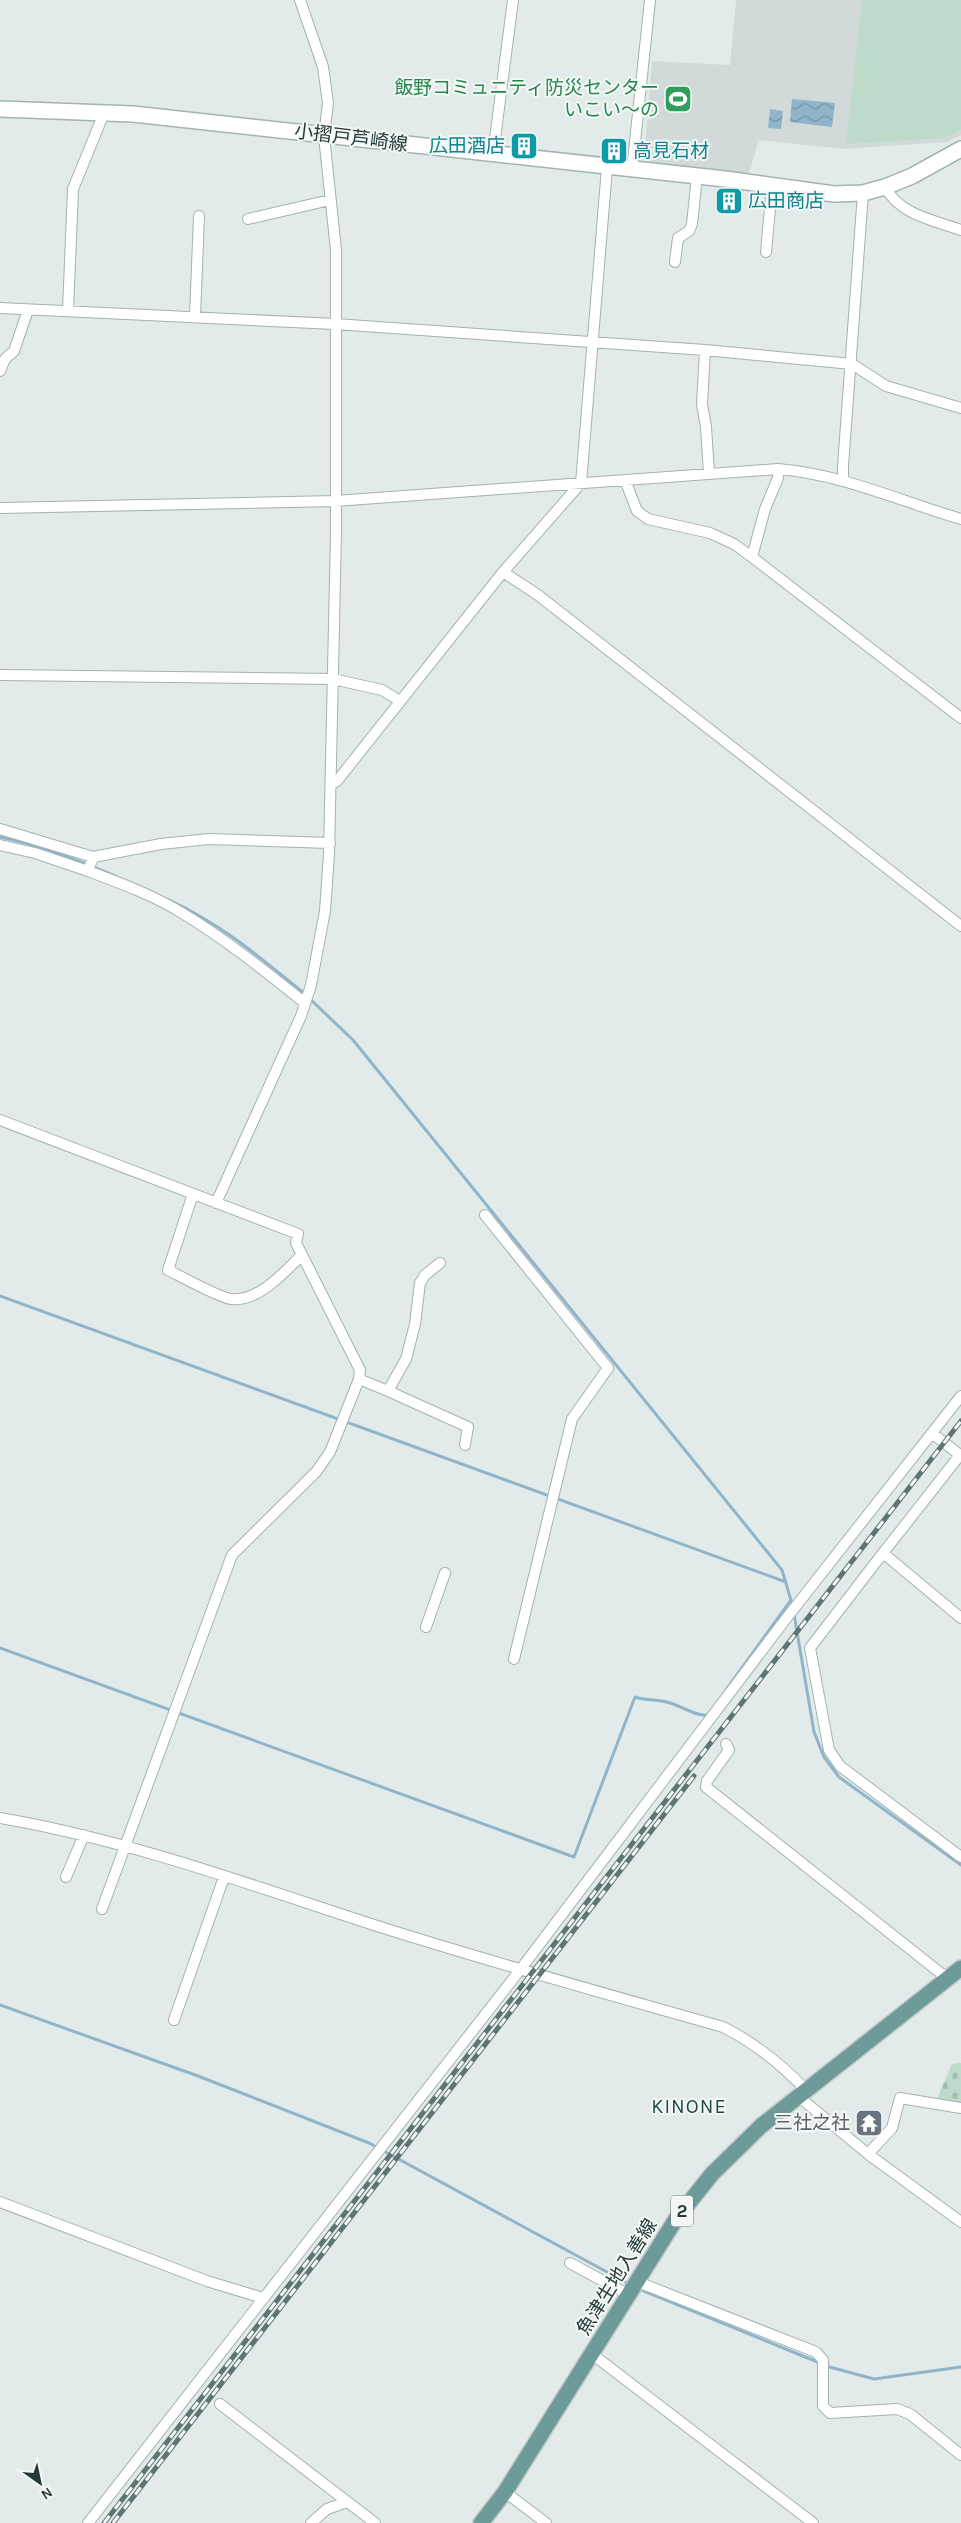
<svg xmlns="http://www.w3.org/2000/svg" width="961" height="2523" font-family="Karla,'Noto Sans JP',sans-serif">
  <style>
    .built { fill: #d1dad8 }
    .green { fill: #bedacb }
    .cemetery { fill: url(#cemetery-stones) }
    .water { fill: url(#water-waves) }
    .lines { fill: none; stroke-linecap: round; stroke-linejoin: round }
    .stream { stroke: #90b5ca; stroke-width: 3 }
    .street-casing { stroke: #a5b2b0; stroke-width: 12 }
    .secondary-casing { stroke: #a2b5b2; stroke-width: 18 }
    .primary-casing { stroke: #c2c8c7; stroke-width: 18 }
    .street { stroke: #fff; stroke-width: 10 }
    .secondary { stroke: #fff; stroke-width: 15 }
    .primary { stroke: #6c9b99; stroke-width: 15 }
    .rail-casing { stroke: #5f7574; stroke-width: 5 }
    .rail { stroke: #f3f8f6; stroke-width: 3; stroke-dasharray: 9; stroke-linecap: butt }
    .labels { text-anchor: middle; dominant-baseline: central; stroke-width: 4; stroke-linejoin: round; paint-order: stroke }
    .shield { fill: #f3f8f6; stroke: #627371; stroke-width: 1 }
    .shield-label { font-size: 18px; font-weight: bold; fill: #243a38 }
    .leisure-label { font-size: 19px; fill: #27864d; stroke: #f3f8f6; text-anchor: end }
    .street-label { font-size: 19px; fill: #243a38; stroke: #f3f8f6 }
    .culture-label { font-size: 19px; fill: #0d838f; stroke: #f3f8f6; text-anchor: start }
    .worship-label { font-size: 19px; fill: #5b616d; stroke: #f3f8f6; text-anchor: end }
    .neighbourhood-label { font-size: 20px; letter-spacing: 1px; fill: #224a48; stroke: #f3f8f6 }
  </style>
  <defs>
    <pattern id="cemetery-stones" width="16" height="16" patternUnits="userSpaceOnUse" patternTransform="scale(1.25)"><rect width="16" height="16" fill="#bedacb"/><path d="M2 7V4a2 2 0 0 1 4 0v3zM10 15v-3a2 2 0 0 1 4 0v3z" fill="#a3bcaf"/></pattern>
    <pattern id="water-waves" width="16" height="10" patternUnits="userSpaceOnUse" patternTransform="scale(1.25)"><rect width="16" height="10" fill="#90b5ca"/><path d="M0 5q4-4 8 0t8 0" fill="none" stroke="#7594a5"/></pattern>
  </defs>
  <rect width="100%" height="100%" fill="#e2ebe9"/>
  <path class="built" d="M 736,0 L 961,0 L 961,135 L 947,142 L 843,149 L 759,140 L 748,176 L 644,162 L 652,61 L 730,65 Z"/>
  <path class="green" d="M 862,0 L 961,0 L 961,129 L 944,138 L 846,144 Z"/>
  <path class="cemetery" d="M 961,2063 L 961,2107 L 936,2101 L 952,2064 Z"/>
  <path class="water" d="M 792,99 L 835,103 L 832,127 L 790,122 Z
    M 770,109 L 783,111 L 781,129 L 768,128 Z"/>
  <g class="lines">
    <path class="stream" d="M 0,837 C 40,845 78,860 115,876
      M 169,900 C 220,923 262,959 305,994
      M 309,998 L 353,1040 L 782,1570 L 793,1607
      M 0,1296 L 786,1582
      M 794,1614 L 814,1732 L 824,1757 L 839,1777 L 961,1865
      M 0,1648 L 574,1857 L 635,1697 C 646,1701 659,1699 670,1703 C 681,1706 697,1717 708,1715
      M 726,1690 L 791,1600
      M 0,2005 L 198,2076 L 369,2143 L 631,2285
      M 639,2289 L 820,2363
      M 826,2366 L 874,2379 L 961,2367"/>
    <g class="street-casing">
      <path id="street" d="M 493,154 L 513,0
        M 632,170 L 650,0
        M 885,187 C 900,215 933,220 961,230
        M 248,219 L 330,200
        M 766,252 L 772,186
        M 675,262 L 678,238 L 689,231 L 692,224 L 697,176
        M 0,308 L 335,324 L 705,350 L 852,364 L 886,386 L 961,408
        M 68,310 L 73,189 L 104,113
        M 195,317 L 199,216
        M 705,350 L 702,404 L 706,427 L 709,473
        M 0,371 L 5,359 L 14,351 L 28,310
        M 778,469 L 778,478 L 765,509 L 752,557 L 961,718
        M 625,480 L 637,511 L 648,519 L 710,533 L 734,544 L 752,557
        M 843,481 L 843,466 L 863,193
        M 0,508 L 335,501 L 778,469 C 841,474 900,501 961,519
        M 503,572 L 538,595 L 961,926
        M 0,675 L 333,679 L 382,690 L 400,701
        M 332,784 L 337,781 L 503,572 L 581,483 L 607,168
        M 0,829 L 93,857 L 88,871 L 35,853 L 0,845
        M 93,857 L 161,844 L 209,839 L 330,843
        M 88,871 C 120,883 153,895 182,913 C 225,939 265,971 305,1003
        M 0,1120 L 298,1234 L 296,1243 L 360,1370 L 359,1379 L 330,1452 L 316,1472 L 232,1555 L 102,1909
        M 193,1194 L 168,1270 C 180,1276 220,1298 231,1299 C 259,1302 284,1272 302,1255
        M 216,1203 L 301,1016 L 311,985 L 325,911 L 329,854 L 336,533 L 336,250 L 324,136 L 328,103 L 323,67 L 300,0
        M 485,1215 L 608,1368 L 572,1419 L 514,1659
        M 359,1379 L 388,1391 L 406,1359 L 415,1324 L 420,1283 L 425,1275 L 440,1263
        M 388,1391 L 468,1427 L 465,1445
        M 883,1553 L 960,1455 L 932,1433
        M 961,1618 L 883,1553 L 810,1648 L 829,1750 L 840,1766 L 961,1857
        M 426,1627 L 445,1573
        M 726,1744 L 729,1750 L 707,1781 L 706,1787 L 948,1979
        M 0,1818 C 128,1840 251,1885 374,1925 C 490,1962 607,1994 723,2027 C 755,2043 781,2064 806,2090
        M 66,1877 L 84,1835
        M 174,2020 L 224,1877
        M 798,2096 L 868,2154 L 961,2222
        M 868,2154 L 892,2128 L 900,2098 L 961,2108
        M 0,2202 L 207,2281 L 263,2298
        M 570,2263 L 629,2295
        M 638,2282 L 816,2352 L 823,2360 L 823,2406 L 830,2413 L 897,2409 L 910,2414 L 961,2455
        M 592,2354 L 813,2523
        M 220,2404 L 375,2523
        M 505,2492 L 546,2523
        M 88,2523 L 520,1970 L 785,1620 L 961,1396
        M 311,2523 L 327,2509 L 347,2502"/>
    </g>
    <g class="secondary-casing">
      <path id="secondary" d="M 0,109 L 133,114 L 725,179 L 834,194 L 863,193 L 885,187 L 912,176 L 961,149"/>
    </g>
    <g class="primary-casing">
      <path id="primary" d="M 481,2523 L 505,2492 L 676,2219 L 712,2174 L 761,2126 L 961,1968"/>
    </g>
    <use href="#street" class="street"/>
    <use href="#secondary" class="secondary"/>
    <use href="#primary" class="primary"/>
    <g class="rail-casing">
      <path id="rail" d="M 104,2523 L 961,1421
        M 113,2523 L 694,1776"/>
    </g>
    <use href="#rail" class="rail"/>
  </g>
  <defs>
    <g id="stadium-square" transform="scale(1.4375)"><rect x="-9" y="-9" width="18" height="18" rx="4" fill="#2e9e5b" stroke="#f3f8f6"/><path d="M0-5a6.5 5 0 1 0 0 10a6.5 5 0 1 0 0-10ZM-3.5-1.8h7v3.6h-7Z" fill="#fff"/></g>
    <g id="building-square" transform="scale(1.4375)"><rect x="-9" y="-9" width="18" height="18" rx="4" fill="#0f9aa8" stroke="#f3f8f6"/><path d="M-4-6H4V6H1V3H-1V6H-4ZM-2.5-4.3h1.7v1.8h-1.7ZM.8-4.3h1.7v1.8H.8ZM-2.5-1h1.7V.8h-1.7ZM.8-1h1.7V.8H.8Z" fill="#fff"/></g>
    <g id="temple-square" transform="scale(1.4375)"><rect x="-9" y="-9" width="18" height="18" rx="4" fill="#6b7280" stroke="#f3f8f6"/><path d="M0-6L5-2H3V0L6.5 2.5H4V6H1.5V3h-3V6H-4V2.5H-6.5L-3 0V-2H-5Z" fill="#fff"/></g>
  </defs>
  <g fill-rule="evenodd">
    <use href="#stadium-square" x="678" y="99"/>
    <use href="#building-square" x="524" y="146"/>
    <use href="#building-square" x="614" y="151"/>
    <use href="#building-square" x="729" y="201"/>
    <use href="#temple-square" x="869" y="2123"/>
  </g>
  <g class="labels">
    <rect class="shield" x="671" y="2195.5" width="22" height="31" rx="4"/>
    <g class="shield-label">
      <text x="682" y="2211">2</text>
    </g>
    <g class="leisure-label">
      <text x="659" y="88">飯野コミュニティ防災センター<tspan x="659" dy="22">いこい～の</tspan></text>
    </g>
    <g class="street-label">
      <text transform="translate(351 138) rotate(7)">小摺戸芦崎線</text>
      <text transform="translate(617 2277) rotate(-58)">魚津生地入善線</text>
    </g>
    <g class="culture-label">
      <text x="505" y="146" text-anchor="end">広田酒店</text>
      <text x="633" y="151">高見石材</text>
      <text x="748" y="201">広田商店</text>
    </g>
    <g class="worship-label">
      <text x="850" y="2123">三社之社</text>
    </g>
    <g class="neighbourhood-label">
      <text x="689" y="2106">KINONE</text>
    </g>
  </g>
  <g transform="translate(40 2483) rotate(147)" stroke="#f3f8f6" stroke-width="4" paint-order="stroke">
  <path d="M0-4L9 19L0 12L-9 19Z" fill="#243a38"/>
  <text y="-8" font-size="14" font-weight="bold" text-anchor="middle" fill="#243a38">N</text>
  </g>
</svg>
